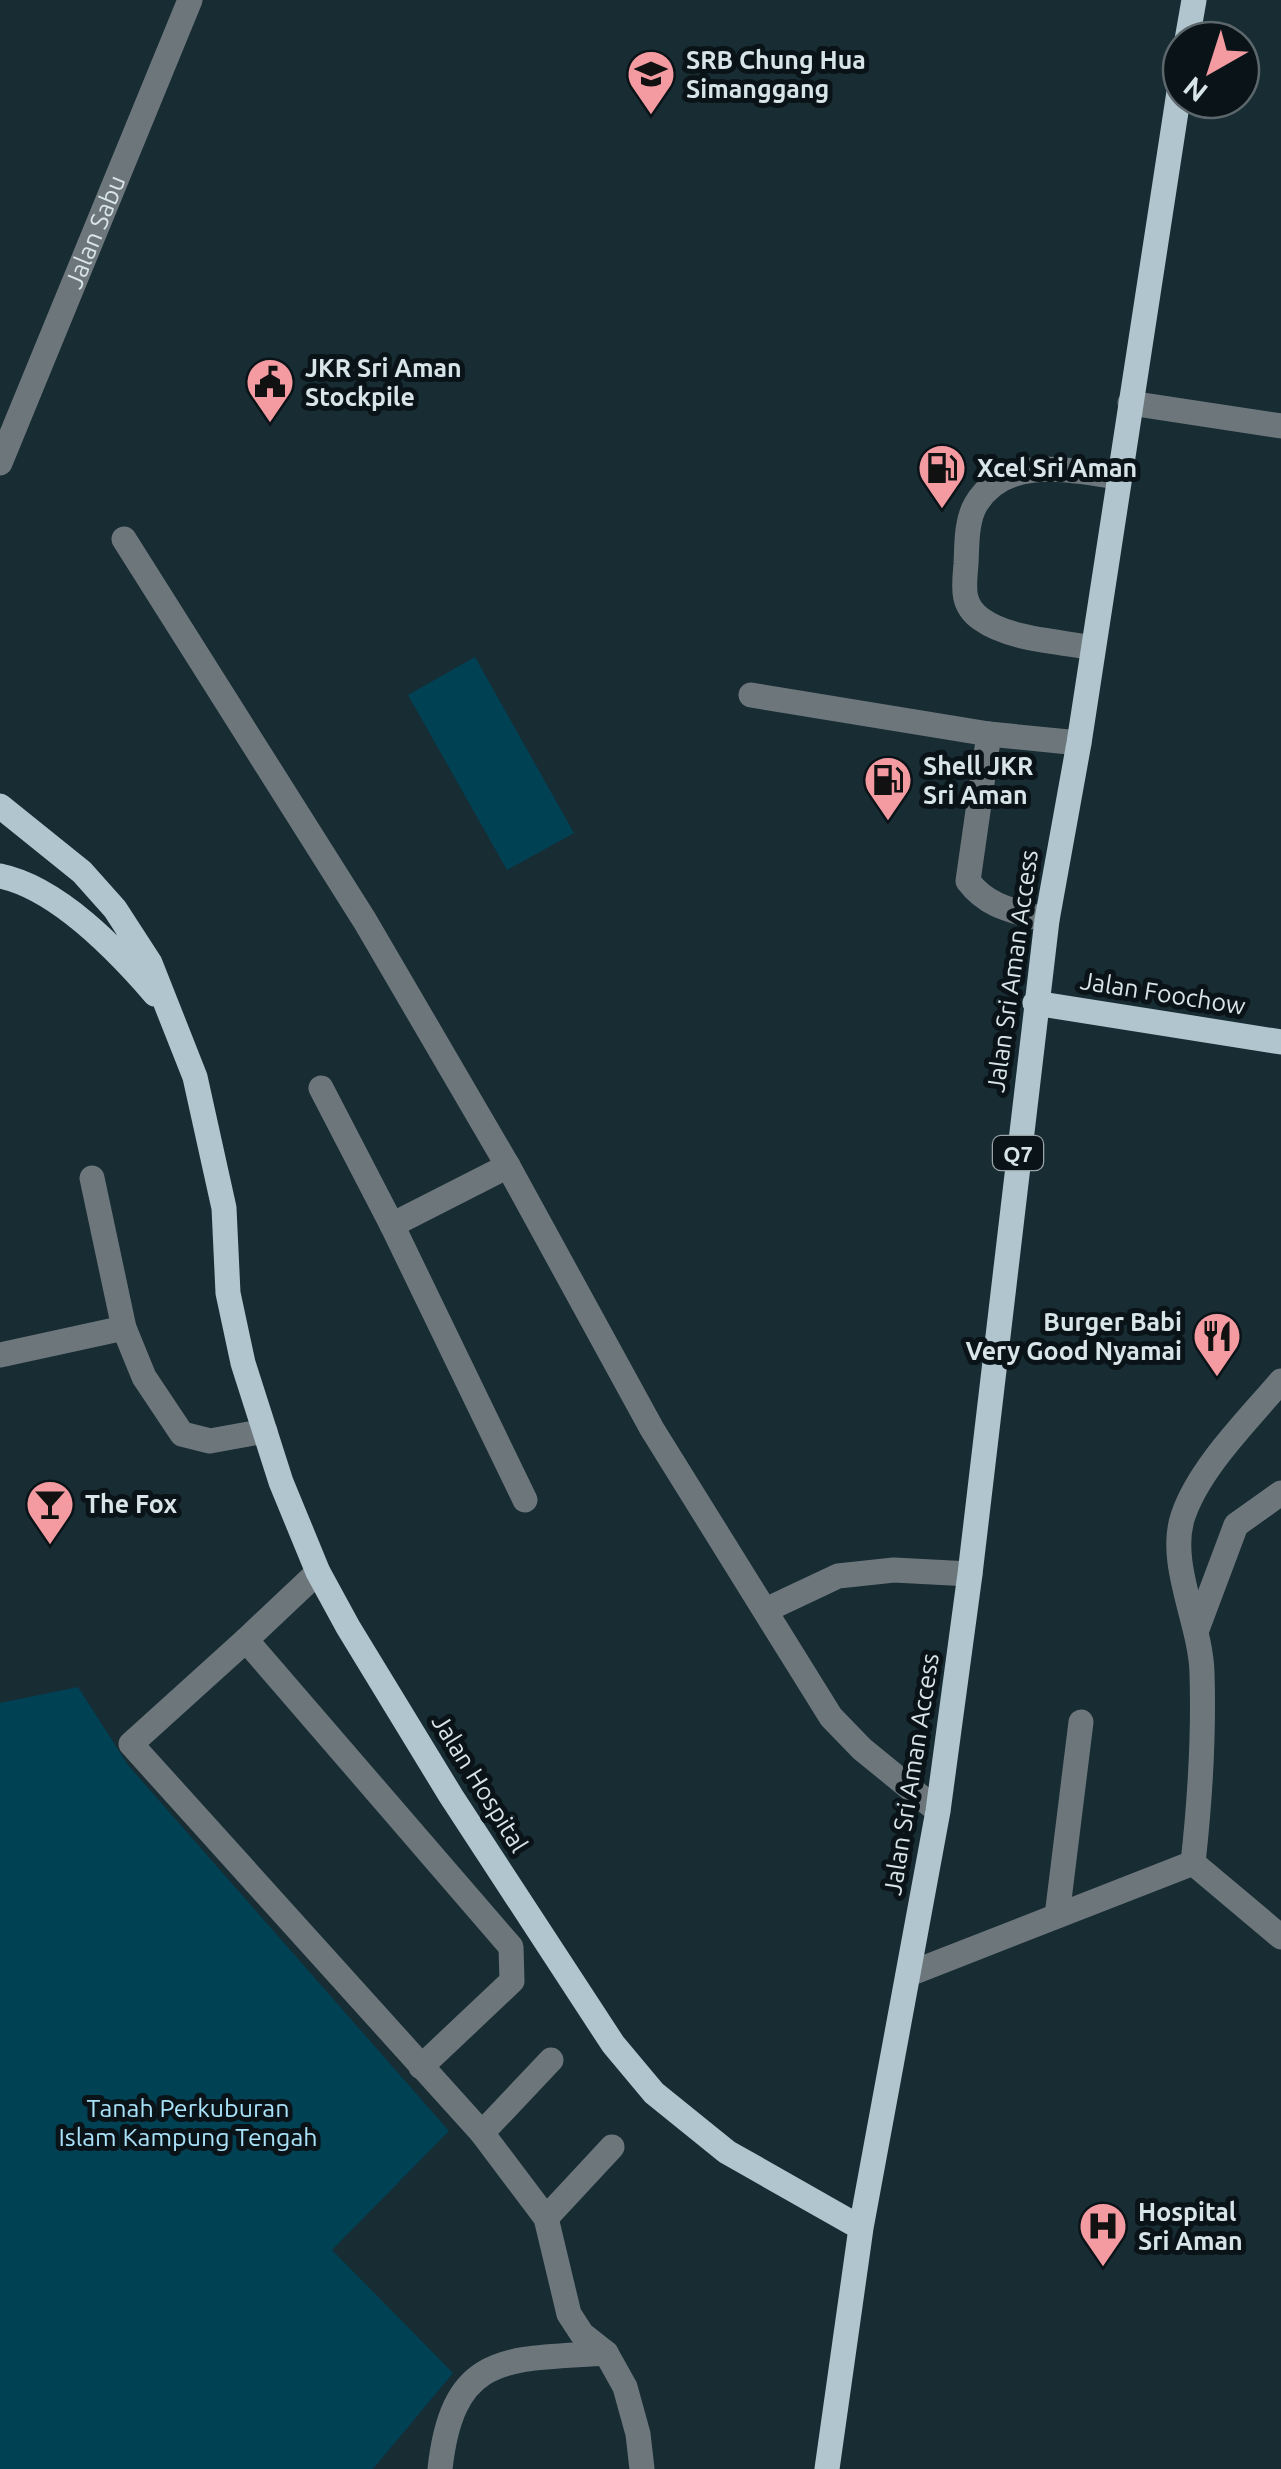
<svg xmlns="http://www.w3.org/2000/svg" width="1281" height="2469" font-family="Ubuntu,sans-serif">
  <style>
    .green { fill: #004154 }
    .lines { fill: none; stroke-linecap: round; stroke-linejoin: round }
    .minor { stroke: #6d777b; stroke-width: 25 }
    .major { stroke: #b0c5ce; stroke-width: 25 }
    .labels { text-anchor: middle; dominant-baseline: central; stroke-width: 10; stroke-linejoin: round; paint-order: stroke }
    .shield { fill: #0a1317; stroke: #9aa5aa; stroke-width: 2.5 }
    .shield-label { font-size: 22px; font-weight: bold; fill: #d7e4e9 }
    .poi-label { font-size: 25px; font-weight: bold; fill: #d7e4e9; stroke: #0a1317; text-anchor: start }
    .street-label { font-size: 25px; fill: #d7e4e9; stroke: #0a1317 }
    .park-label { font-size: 25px; fill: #a9e2f9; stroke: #0a1317 }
  </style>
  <rect width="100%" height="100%" fill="#182c34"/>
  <path class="green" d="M 475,657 L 574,833 L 507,870 L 408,695 Z
    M 78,1687 L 128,1765 L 449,2131 L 332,2250 L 453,2373 L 373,2469 L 0,2469 L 0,1703 Z"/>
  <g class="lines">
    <g class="minor">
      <path d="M 1130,403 L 1281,426"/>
      <path id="s1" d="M 0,463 L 190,0"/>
      <path d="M 124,539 L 365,921 L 508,1166 L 652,1429 L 831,1717 L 862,1749 L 938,1811"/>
      <path d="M 1093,648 C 1059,641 1010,640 981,619 C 961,605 964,587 966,564 C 967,545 966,521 976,504 C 1006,454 1072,471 1119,477"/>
      <path d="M 751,695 L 989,734 L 1079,743"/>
      <path d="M 989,734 L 968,881 C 988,908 1015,911 1047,920"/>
      <path d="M 321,1088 L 392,1225"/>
      <path d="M 508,1166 L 392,1225 L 525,1500"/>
      <path d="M 92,1178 L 124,1328"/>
      <path d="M 0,1355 L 124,1328 L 144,1377 L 182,1434 L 210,1441 L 265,1431"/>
      <path d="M 766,1610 L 838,1576 L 894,1570 L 970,1574"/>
      <path d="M 1197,1629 L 1236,1525 L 1281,1493"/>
      <path d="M 246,1640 L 318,1572"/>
      <path d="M 1193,1863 L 1281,1937"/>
      <path d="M 1057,1916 L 1081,1722"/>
      <path d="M 909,1974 L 1193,1863 C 1200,1800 1204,1737 1202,1673 C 1201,1624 1167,1563 1183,1516 C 1199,1468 1248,1420 1281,1381"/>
      <path d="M 421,2067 L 512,1981 L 511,1947 L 246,1640 L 131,1744 L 482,2133 L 546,2218 L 569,2314 L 582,2334 L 606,2353 L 625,2387 L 638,2434 L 642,2469"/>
      <path d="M 482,2133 L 551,2060"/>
      <path d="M 546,2218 L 612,2147"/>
      <path d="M 440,2469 C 453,2350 509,2360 606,2353"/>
    </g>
    <path class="major" d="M 1187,40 L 1194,0
      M 0,806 L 82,872 L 115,909 L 150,963 L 195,1077 L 224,1208 L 228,1293 L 243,1363 L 281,1482 L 318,1572 L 348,1627 L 451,1796 L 613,2044 L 654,2093 L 727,2152 L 861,2228
      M 0,876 C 58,888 117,950 155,994
      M 1035,1003 L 1281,1042
      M 827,2469 L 861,2228 L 938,1811 L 970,1574 L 1047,920 L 1079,743 L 1181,79"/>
  </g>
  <defs>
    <g id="school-pin" transform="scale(2.5)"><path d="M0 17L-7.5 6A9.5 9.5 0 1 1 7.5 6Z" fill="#f49aa1" stroke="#0a1317"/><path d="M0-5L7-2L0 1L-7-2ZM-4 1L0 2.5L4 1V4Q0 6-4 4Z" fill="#111"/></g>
    <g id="civic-pin" transform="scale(2.5)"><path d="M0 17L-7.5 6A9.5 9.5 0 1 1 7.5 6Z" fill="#f49aa1" stroke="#0a1317"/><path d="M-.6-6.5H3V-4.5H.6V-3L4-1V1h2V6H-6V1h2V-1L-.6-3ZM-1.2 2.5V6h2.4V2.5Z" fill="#111"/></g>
    <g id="fuel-pin" transform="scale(2.5)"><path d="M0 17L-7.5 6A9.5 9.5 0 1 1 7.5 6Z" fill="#f49aa1" stroke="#0a1317"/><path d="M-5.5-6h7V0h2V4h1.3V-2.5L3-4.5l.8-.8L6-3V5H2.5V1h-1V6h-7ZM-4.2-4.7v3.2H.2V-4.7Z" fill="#111"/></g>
    <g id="restaurant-pin" transform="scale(2.5)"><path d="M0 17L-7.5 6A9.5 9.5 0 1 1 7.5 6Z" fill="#f49aa1" stroke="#0a1317"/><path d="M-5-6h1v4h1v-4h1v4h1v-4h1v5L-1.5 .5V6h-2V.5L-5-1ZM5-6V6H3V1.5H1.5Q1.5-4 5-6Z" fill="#111"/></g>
    <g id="bar-pin" transform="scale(2.5)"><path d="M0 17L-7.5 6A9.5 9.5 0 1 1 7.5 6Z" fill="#f49aa1" stroke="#0a1317"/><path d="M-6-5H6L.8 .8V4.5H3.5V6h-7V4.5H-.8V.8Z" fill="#111"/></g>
    <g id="hospital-pin" transform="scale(2.5)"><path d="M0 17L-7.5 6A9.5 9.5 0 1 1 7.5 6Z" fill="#f49aa1" stroke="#0a1317"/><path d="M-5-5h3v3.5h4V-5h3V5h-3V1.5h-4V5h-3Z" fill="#111"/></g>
  </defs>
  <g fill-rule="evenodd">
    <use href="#school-pin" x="651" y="74"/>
    <use href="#civic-pin" x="270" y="382"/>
    <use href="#fuel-pin" x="942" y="468"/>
    <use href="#fuel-pin" x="888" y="780"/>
    <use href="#restaurant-pin" x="1217" y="1336"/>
    <use href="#bar-pin" x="50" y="1504"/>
    <use href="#hospital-pin" x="1103" y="2226"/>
  </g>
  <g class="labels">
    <rect class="shield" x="993" y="1136" width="50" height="34" rx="8"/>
    <g class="shield-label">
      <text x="1018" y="1153">Q7</text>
    </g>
    <g class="poi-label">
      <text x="686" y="60">SRB Chung Hua<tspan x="686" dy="29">Simanggang</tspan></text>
      <text x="305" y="368">JKR Sri Aman<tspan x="305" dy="29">Stockpile</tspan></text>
      <text x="977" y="468">Xcel Sri Aman</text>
      <text x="923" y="766">Shell JKR<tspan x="923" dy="29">Sri Aman</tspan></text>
      <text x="1182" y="1322" text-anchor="end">Burger Babi<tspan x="1182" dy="29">Very Good Nyamai</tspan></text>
      <text x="85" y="1504">The Fox</text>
      <text x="1138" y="2212">Hospital<tspan x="1138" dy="29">Sri Aman</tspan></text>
    </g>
    <g class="street-label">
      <text stroke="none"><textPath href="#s1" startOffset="250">Jalan Sabu</textPath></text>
      <text transform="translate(1012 971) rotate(-82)">Jalan Sri Aman Access</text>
      <text transform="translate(1163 993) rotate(9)">Jalan Foochow</text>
      <text transform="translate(911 1774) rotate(-81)">Jalan Sri Aman Access</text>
      <text transform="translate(480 1783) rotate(58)">Jalan Hospital</text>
    </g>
    <g class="park-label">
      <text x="188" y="2108">Tanah Perkuburan<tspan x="188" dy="29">Islam Kampung Tengah</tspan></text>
    </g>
  </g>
  <g transform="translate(1211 70) rotate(219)"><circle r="48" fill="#0a1317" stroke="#5c676b" stroke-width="2.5"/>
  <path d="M0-8L18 38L0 25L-18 38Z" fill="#f49aa1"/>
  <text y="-15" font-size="28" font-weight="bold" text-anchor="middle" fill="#d7e4e9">N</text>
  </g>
</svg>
